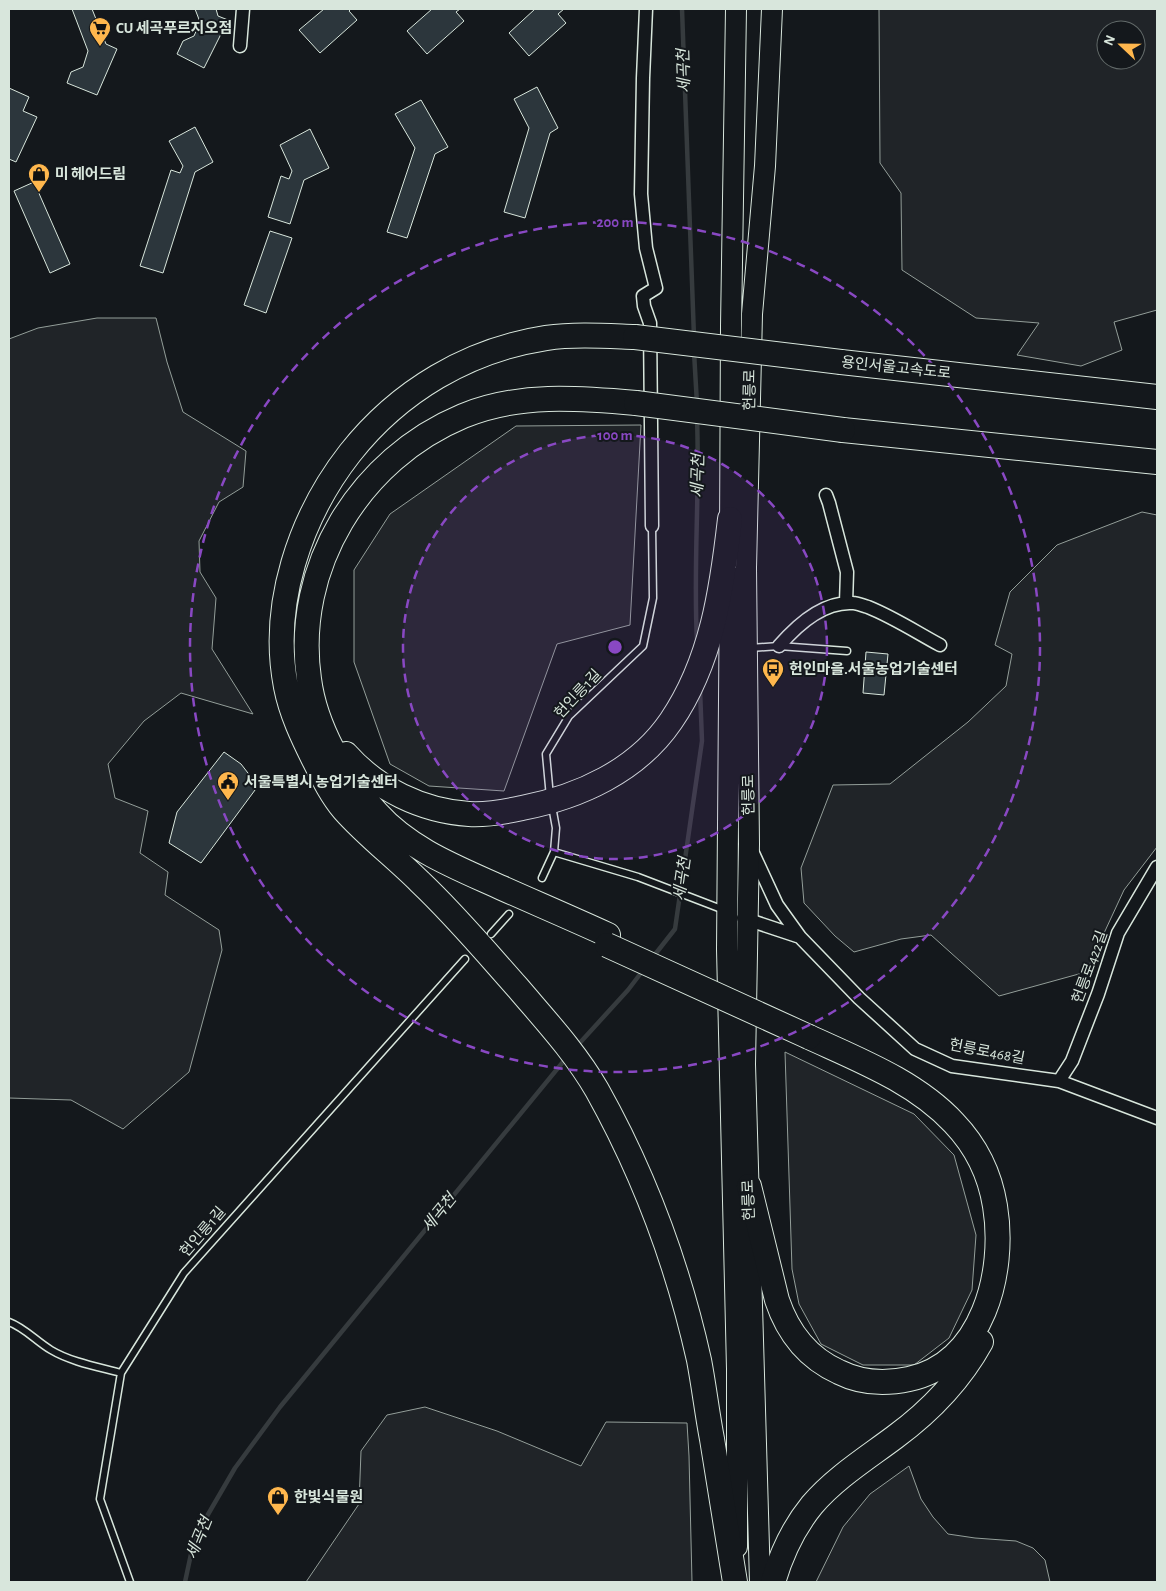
<svg xmlns="http://www.w3.org/2000/svg" width="1166" height="1591" font-family="'Alegreya Sans','Noto Sans KR',sans-serif">
  <style>
    .green { fill: #202428; stroke: #939e99; fill-rule: evenodd }
    .lines { fill: none; stroke-linecap: round; stroke-linejoin: round }
    .stream { stroke: #363b3e; stroke-width: 4.5 }
    .building { fill: #2c363c; stroke: #d8e6dc }
    .lane-casing { stroke: #d8e6dc; stroke-width: 9 }
    .street-casing { stroke: #d8e6dc; stroke-width: 15 }
    .primary-casing { stroke: #d8e6dc; stroke-width: 22 }
    .highway-casing { stroke: #d8e6dc; stroke-width: 26 }
    .lane { stroke: #14181c; stroke-width: 6 }
    .street { stroke: #14181c; stroke-width: 12 }
    .primary { stroke: #14181c; stroke-width: 20 }
    .highway { stroke: #14181c; stroke-width: 24 }
    .highway-bridge-casing { stroke: #d8e6dc; stroke-width: 26; stroke-linecap: butt }
    .highway-bridge { stroke: #14181c; stroke-width: 24 }
    .ring { fill: none; stroke: #8948c3; stroke-width: 2.5; stroke-dasharray: 9 6 }
    .labels { text-anchor: middle; dominant-baseline: central; stroke-width: 4; stroke-linejoin: round; paint-order: stroke }
    .poi-label { font-size: 15px; font-weight: bold; fill: #d8e6dc; stroke: #14181c; text-anchor: start }
    .street-label { font-size: 15px; fill: #d8e6dc; stroke: #14181c }
    .water-label { font-size: 16px; font-style: italic; fill: #d8e6dc; stroke: #14181c }
    .centre { fill: #8948c3; stroke: #14181c; stroke-width: 2.5 }
    .ring-label { font-size: 15px; text-anchor: middle; font-weight: bold; fill: #8948c3; stroke: #14181c; stroke-width: 4; stroke-linejoin: round; paint-order: stroke }
  </style>
  <rect width="100%" height="100%" fill="#14181c"/>
  <path class="green" d="M 879,9 L 1157,9 L 1157,310 L 1114,322 L 1122,350 L 1081,366 L 1017,355 L 1039,323 L 976,318 L 902,270 L 901,193 L 880,163 ZM 1106,30 L 1136,30 L 1136,60 L 1106,60 Z
    M 97,318 L 156,318 L 167,362 L 183,412 L 246,451 L 243,487 L 219,502 L 199,541 L 200,572 L 216,598 L 212,649 L 253,714 L 181,693 L 144,721 L 108,764 L 115,798 L 148,811 L 140,853 L 168,872 L 165,895 L 219,930 L 222,950 L 189,1072 L 123,1129 L 71,1100 L 9,1098 L 9,339 L 38,328 Z
    M 641,425 L 630,625 L 557,644 L 504,791 L 429,786 L 390,764 L 354,662 L 354,570 L 390,514 L 516,426 Z
    M 1142,512 L 1157,515 L 1157,847 L 1124,890 L 1086,972 L 999,996 L 931,935 L 901,939 L 854,952 L 835,936 L 804,903 L 801,868 L 833,785 L 890,784 L 968,722 L 1006,686 L 1012,654 L 995,645 L 1010,592 L 1057,545 Z
    M 785,1052 L 914,1114 L 954,1155 L 976,1235 L 972,1290 L 949,1338 L 914,1365 L 863,1365 L 821,1344 L 799,1304 L 792,1269 Z
    M 425,1407 L 497,1431 L 581,1466 L 606,1422 L 687,1423 L 689,1456 L 692,1582 L 306,1582 L 359,1504 L 361,1451 L 387,1415 Z
    M 909,1466 L 921,1499 L 933,1517 L 948,1534 L 975,1538 L 1016,1541 L 1033,1548 L 1045,1560 L 1050,1582 L 816,1582 L 843,1527 L 870,1494 Z"/>
  <g class="lines">
    <path class="stream" d="M 682,9 L 694,337
      M 694,352 L 697,404
      M 697,641 C 693,567 700,493 697,419
      M 653,957 L 675,929 L 702,741 L 700,689
      M 577,1046 L 628,990 L 644,969
      M 185,1582 L 191,1554 L 203,1523 L 235,1468 L 280,1407 L 567,1057"/>
  </g>
  <path class="building" d="M 72,9 L 92,9 L 106,44 L 117,49 L 97,95 L 67,83 L 71,72 L 83,67 L 88,51 Z
    M 195,9 L 216,9 L 218,16 L 228,20 L 204,68 L 177,54 L 183,41 L 194,36 L 200,22 Z
    M 324,9 L 351,9 L 349,11 L 357,20 L 320,53 L 299,30 Z
    M 432,9 L 460,9 L 456,12 L 464,21 L 427,54 L 407,31 Z
    M 535,9 L 564,9 L 558,14 L 566,23 L 529,56 L 509,33 Z
    M 537,87 L 558,128 L 550,133 L 525,218 L 504,212 L 529,128 L 514,99 Z
    M 9,88 L 29,97 L 23,111 L 37,117 L 16,162 L 9,159 Z
    M 421,100 L 448,147 L 435,154 L 407,238 L 387,232 L 415,148 L 395,114 Z
    M 195,127 L 213,162 L 195,172 L 163,273 L 140,266 L 171,170 L 180,173 L 183,166 L 169,141 Z
    M 310,129 L 329,168 L 304,180 L 290,224 L 268,217 L 281,176 L 289,179 L 292,171 L 280,145 Z
    M 34,182 L 70,264 L 50,273 L 14,191 Z
    M 270,231 L 292,238 L 266,313 L 244,305 Z
    M 866,652 L 888,654 L 884,695 L 863,693 Z
    M 224,752 L 241,764 L 258,786 L 201,863 L 169,843 L 177,812 Z"/>
  <g class="lines">
    <g class="lane-casing">
      <path id="lane" d="M 750,648 L 779,646 L 847,651
        M 550,797 L 546,754 L 569,716 L 643,646 L 653,598 L 652,526
        M 554,852 L 638,877 L 724,910
        M 542,878 L 554,852 L 556,828 L 552,806
        M 491,934 L 509,914
        M 9,1322 C 25,1328 36,1341 51,1350 C 71,1362 99,1367 121,1373
        M 130,1582 L 100,1499 L 121,1373 L 184,1273 L 465,959"/>
    </g>
    <g class="street-casing">
      <path id="street" d="M 646,9 L 643,78 L 641,194 L 646,248 L 656,288 L 643,296 L 644,306 L 650,323 L 652,526
        M 240,46 L 243,9
        M 826,495 L 829,503 L 847,572 L 846,603
        M 779,646 C 797,625 823,601 853,603 C 858,603 863,606 868,607 C 893,617 916,632 940,645
        M 752,851 L 777,905 L 800,937 L 859,998 L 915,1049 L 952,1066 L 1059,1081 L 1157,1118
        M 743,918 L 800,937
        M 1059,1081 L 1072,1061 L 1084,1030 L 1098,994 L 1118,933 L 1157,867"/>
    </g>
    <g class="primary-casing">
      <path id="primary" d="M 730,534 L 731,326 L 736,9
        M 730,576 L 727,949 L 737,1369 L 737,1547
        M 760,1582 L 745,1064 L 749,844 L 746,568 L 752,314 L 765,166 L 772,9"/>
    </g>
    <g class="highway-casing">
      <path id="highway" d="M 635,337 C 605,336 576,334 546,338 C 468,350 399,391 350,453 C 300,517 270,605 286,687 C 291,713 303,738 315,762 C 323,778 332,796 344,810 C 367,836 395,857 420,882 C 455,915 486,952 518,988 C 546,1021 575,1052 597,1090 C 644,1174 678,1266 699,1360 C 704,1386 707,1413 712,1439 C 720,1487 727,1535 735,1582
        M 841,362 L 1157,397
        M 843,430 L 1157,462
        M 346,754 C 377,789 422,811 469,814 C 487,815 504,812 522,808 C 579,797 637,771 671,721 C 712,661 722,589 730,519
        M 608,935 C 573,919 538,904 502,888 C 458,868 410,850 377,813 C 344,778 315,726 309,679 C 293,567 360,459 463,416 C 518,393 578,398 636,403
        M 749,1186 L 777,1300 C 788,1333 808,1358 839,1372 C 861,1383 886,1384 909,1379 C 983,1363 1006,1272 995,1206 C 990,1175 976,1146 954,1123 C 916,1082 859,1060 809,1037
        M 773,1582 C 781,1555 794,1527 812,1505 C 835,1478 867,1458 895,1437 C 929,1412 960,1380 981,1342"/>
    </g>
    <use href="#lane" class="lane"/>
    <use href="#street" class="street"/>
    <use href="#primary" class="primary"/>
    <use href="#highway" class="highway"/>
    <g class="highway-bridge-casing">
      <path id="highway-bridge" d="M 635,337 L 841,362
        M 636,403 L 843,430
        M 607,945 L 809,1037"/>
    </g>
    <use href="#highway-bridge" class="highway-bridge"/>
  </g>
  <circle cx="615" cy="647" r="212" fill="#8948c3" fill-opacity=".12"/>
  <g class="ring">
    <circle cx="615" cy="647" r="212"/>
    <circle cx="615" cy="647" r="425"/>
  </g>
  <defs>
    <g id="supermarket-pin" transform="scale(1.125)"><path d="M0 17L-7.5 6A9.5 9.5 0 1 1 7.5 6Z" fill="#ffb74d" stroke="#14181c"/><path d="M-6-5.5h2.5l.6 2H6L4.5 2H-2.5L-4.4-4H-6ZM-1.5 3.2a1.3 1.3 0 1 0 .1 0ZM3 3.2a1.3 1.3 0 1 0 .1 0Z" fill="#111"/></g>
    <g id="shop-pin" transform="scale(1.125)"><path d="M0 17L-7.5 6A9.5 9.5 0 1 1 7.5 6Z" fill="#ffb74d" stroke="#14181c"/><path d="M-5-2.5h2.3a2.7 3.5 0 0 1 5.4 0H5L5.5 6h-11ZM-1.5-2.5h3a1.5 2.3 0 0 0-3 0Z" fill="#111"/></g>
    <g id="bus-pin" transform="scale(1.125)"><path d="M0 17L-7.5 6A9.5 9.5 0 1 1 7.5 6Z" fill="#ffb74d" stroke="#14181c"/><path d="M-5-6H5V4H4V6H2V4H-2V6H-4V4H-5ZM-3.5-4V0h7V-4ZM-3.5 1.2v1.5H-2V1.2ZM2 1.2v1.5H3.5V1.2Z" fill="#111"/></g>
    <g id="civic-pin" transform="scale(1.125)"><path d="M0 17L-7.5 6A9.5 9.5 0 1 1 7.5 6Z" fill="#ffb74d" stroke="#14181c"/><path d="M-.6-6.5H3V-4.5H.6V-3L4-1V1h2V6H-6V1h2V-1L-.6-3ZM-1.2 2.5V6h2.4V2.5Z" fill="#111"/></g>
  </defs>
  <g fill-rule="evenodd">
    <use href="#supermarket-pin" x="100" y="28"/>
    <use href="#shop-pin" x="39" y="174"/>
    <use href="#bus-pin" x="773" y="669"/>
    <use href="#civic-pin" x="228" y="782"/>
    <use href="#shop-pin" x="278" y="1497"/>
  </g>
  <g class="labels">
    <g class="poi-label">
      <text x="116" y="28">CU 세곡푸르지오점</text>
      <text x="55" y="174">미 헤어드림</text>
      <text x="789" y="669">헌인마을.서울농업기술센터</text>
      <text x="244" y="782">서울특별시 농업기술센터</text>
      <text x="294" y="1497">한빛식물원</text>
    </g>
    <g class="street-label">
      <text transform="translate(896 368) rotate(6)">용인서울고속도로</text>
      <text transform="translate(750 390) rotate(-89)">헌릉로</text>
      <text transform="translate(578 694) rotate(-47)">헌인릉1길</text>
      <text transform="translate(749 795) rotate(-91)">헌릉로</text>
      <text transform="translate(1090 967) rotate(-70)">헌릉로422길</text>
      <text transform="translate(987 1052) rotate(11)">헌릉로468길</text>
      <text transform="translate(749 1200) rotate(-92)">헌릉로</text>
      <text transform="translate(203 1232) rotate(-49)">헌인릉1길</text>
    </g>
    <g class="water-label">
      <text transform="translate(684 71) rotate(-92)">세곡천</text>
      <text transform="translate(698 476) rotate(-89)">세곡천</text>
      <text transform="translate(682 879) rotate(-82)">세곡천</text>
      <text transform="translate(439 1213) rotate(-51)">세곡천</text>
      <text transform="translate(199 1538) rotate(-68)">세곡천</text>
    </g>
  </g>
  <circle cx="615" cy="647" r="8" class="centre"/>
  <g class="ring-label">
    <text x="615" y="227">200 m</text>
    <text x="615" y="440">100 m</text>
  </g>
  <rect width="1166" height="1591" fill="none" stroke="#d8e6dc" stroke-width="20"/>
  <g transform="translate(1121 45) rotate(292)"><circle r="24" fill="#14181c" stroke="#626a69"/>
  <path d="M0-4L9 19L0 12L-9 19Z" fill="#ffb74d"/>
  <text y="-8" font-size="14" font-weight="bold" text-anchor="middle" fill="#d8e6dc">N</text>
  </g>
</svg>
